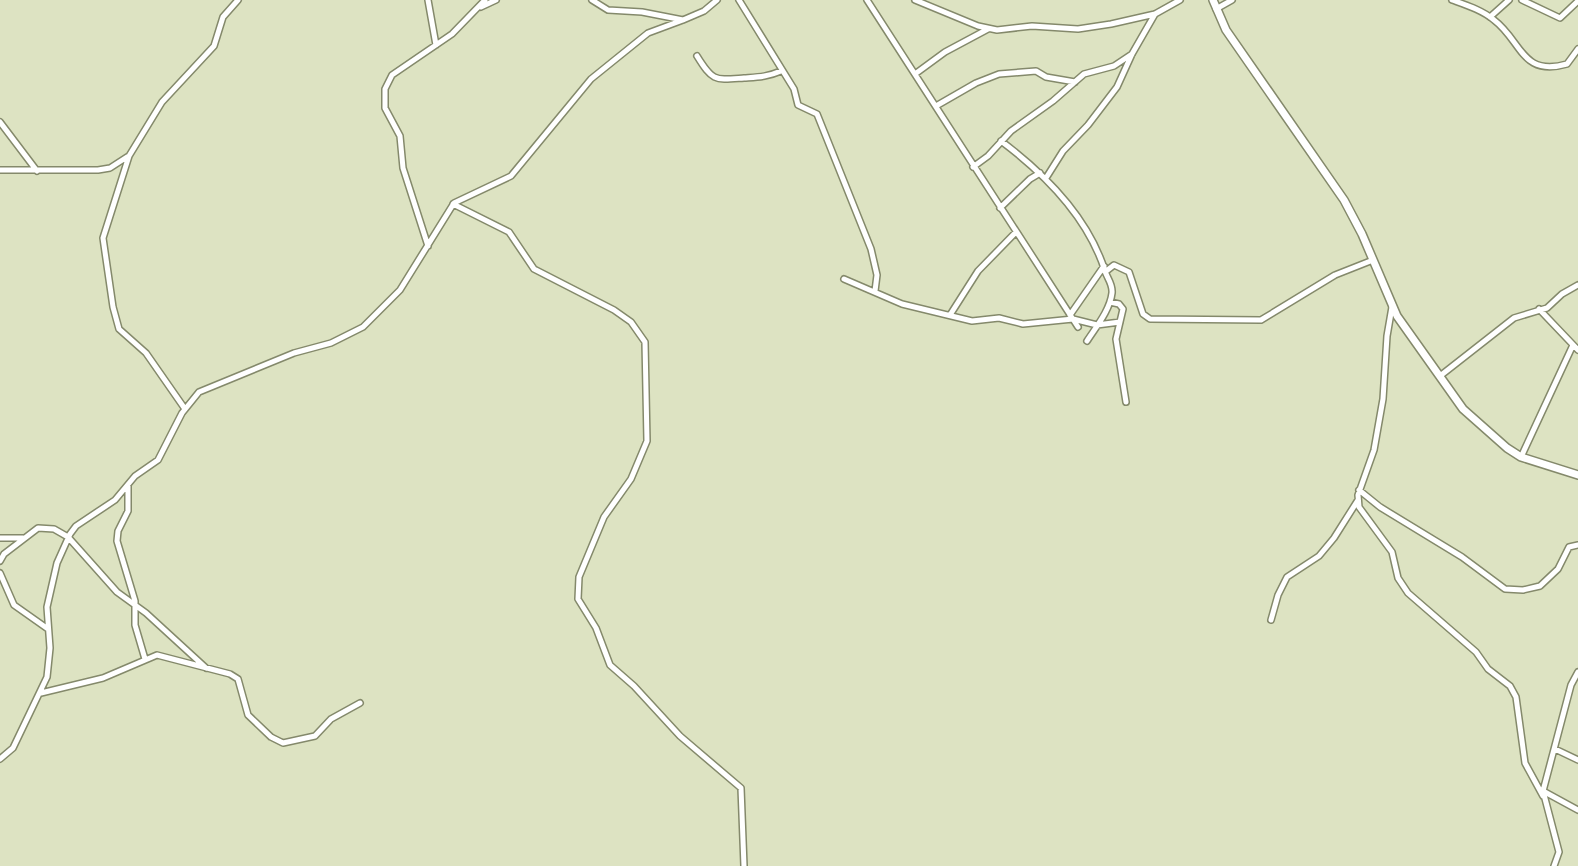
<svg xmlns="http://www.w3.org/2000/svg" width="1578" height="866" font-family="Cabin,sans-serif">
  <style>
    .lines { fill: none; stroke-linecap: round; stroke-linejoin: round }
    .minor-casing { stroke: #84896b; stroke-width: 8 }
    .tertiary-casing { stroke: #84896b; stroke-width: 10 }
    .minor { stroke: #fff; stroke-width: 5 }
    .tertiary { stroke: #fff; stroke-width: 7 }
  </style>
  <rect width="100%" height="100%" fill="#dde3c2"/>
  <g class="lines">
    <g class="minor-casing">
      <path id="minor" d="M 428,0 L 436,45
        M 592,0 L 608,10 L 642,12 L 683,20 L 704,11 L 717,0
        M 739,0 L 794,89 L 798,105 L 817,114 L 871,249 L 877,275 L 875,291
        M 867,0 L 1078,327
        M 915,0 L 978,26 L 997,30 L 1032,26 L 1078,29 L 1111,24 L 1155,14 L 1180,0
        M 1452,0 C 1466,5 1482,10 1494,20 C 1522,41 1521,77 1567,64 L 1578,49
        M 1522,0 L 1560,18 L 1578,1
        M 481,7 L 496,0
        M 1216,9 L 1232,0
        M 1490,17 L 1509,0
        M 697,56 C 713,82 715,80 744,78 C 758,77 767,77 781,71
        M 915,74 L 945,52 L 988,29
        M 936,106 L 976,83 L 999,74 L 1036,71 L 1046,77 L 1075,82
        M 0,122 L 37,171
        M 1001,141 C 1045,174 1088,217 1105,271 C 1107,278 1113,284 1112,293 C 1110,310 1096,327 1087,341
        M 973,167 L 988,156 L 1011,131 L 1053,101 L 1084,74 L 1114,66 L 1132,54
        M 0,170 L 98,170 L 110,168 L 127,157
        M 1046,178 L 1063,151 L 1088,125 L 1117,87 L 1132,54 L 1155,14
        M 453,204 L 509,232 L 534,269 L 614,310 L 631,322 L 645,342 L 647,441 L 631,479 L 604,517 L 579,577 L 578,599 L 596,628 L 610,665 L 634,686 L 680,736 L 741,788 L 744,866
        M 1000,208 L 1030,179 L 1040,173
        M 428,246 L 403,168 L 400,136 L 385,108 L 385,89 L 392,75 L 452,34 L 485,0
        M 1105,272 L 1114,265 L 1129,272 L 1143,314 L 1150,319 L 1261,320 L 1335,275 L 1373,260
        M 844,279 L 902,304 L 972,321 L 999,318 L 1023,324 L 1073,319 L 1097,325 L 1120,322
        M 1110,302 L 1119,304 L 1123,309 L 1116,339 L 1126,402
        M 1392,307 L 1387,336 L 1383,399 L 1374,450 L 1358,495 L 1359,507 L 1392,552 L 1398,578 L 1408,593 L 1476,652 L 1488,669 L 1510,686 L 1516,697 L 1525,763 L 1543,796
        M 1539,309 L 1578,350
        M 950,315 L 978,271 L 1016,232
        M 1070,315 L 1104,266
        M 1440,376 L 1514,318 L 1547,308 L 1562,294 L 1578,285
        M 185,409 L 146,353 L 119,329 L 113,307 L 103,238 L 129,156 L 162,102 L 214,46 L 223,17 L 238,0
        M 1521,457 L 1573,345
        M 128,486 L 128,511 L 118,531 L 117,541 L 135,601 L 135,625 L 145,659
        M 1359,490 L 1380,507 L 1462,557 L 1505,589 L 1523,590 L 1540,586 L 1558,569 L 1569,547 L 1578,545
        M 0,538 L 23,538
        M 0,561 L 4,554 L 38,528 L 54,529 L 68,537 L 117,592 L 146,613 L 206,668
        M 0,573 L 14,605 L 48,629
        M 1271,620 L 1278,595 L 1287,577 L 1319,556 L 1334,538 L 1358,500
        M 41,693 L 103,678 L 157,655 L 230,674 L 238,679 L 248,715 L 271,737 L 283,743 L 315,736 L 331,719 L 360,703
        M 1555,749 L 1578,760
        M 0,759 L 13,748 L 47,677 L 50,648 L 47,607 L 57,563 L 70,534 L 76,526 L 115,500 L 135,476 L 158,460 L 182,413 L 199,392 L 294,353 L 331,343 L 363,327 L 400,290 L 454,203 L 511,176 L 591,79 L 648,33 L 683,20
        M 1543,791 L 1578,810
        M 1554,866 L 1559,852 L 1543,791 L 1571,685 L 1578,672"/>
    </g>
    <g class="tertiary-casing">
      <path id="tertiary" d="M 1213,0 L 1226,30 L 1344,200 L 1362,234 L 1397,316 L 1463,409 L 1507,448 L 1521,457 L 1578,475"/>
    </g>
    <use href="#minor" class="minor"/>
    <use href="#tertiary" class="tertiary"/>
  </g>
</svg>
